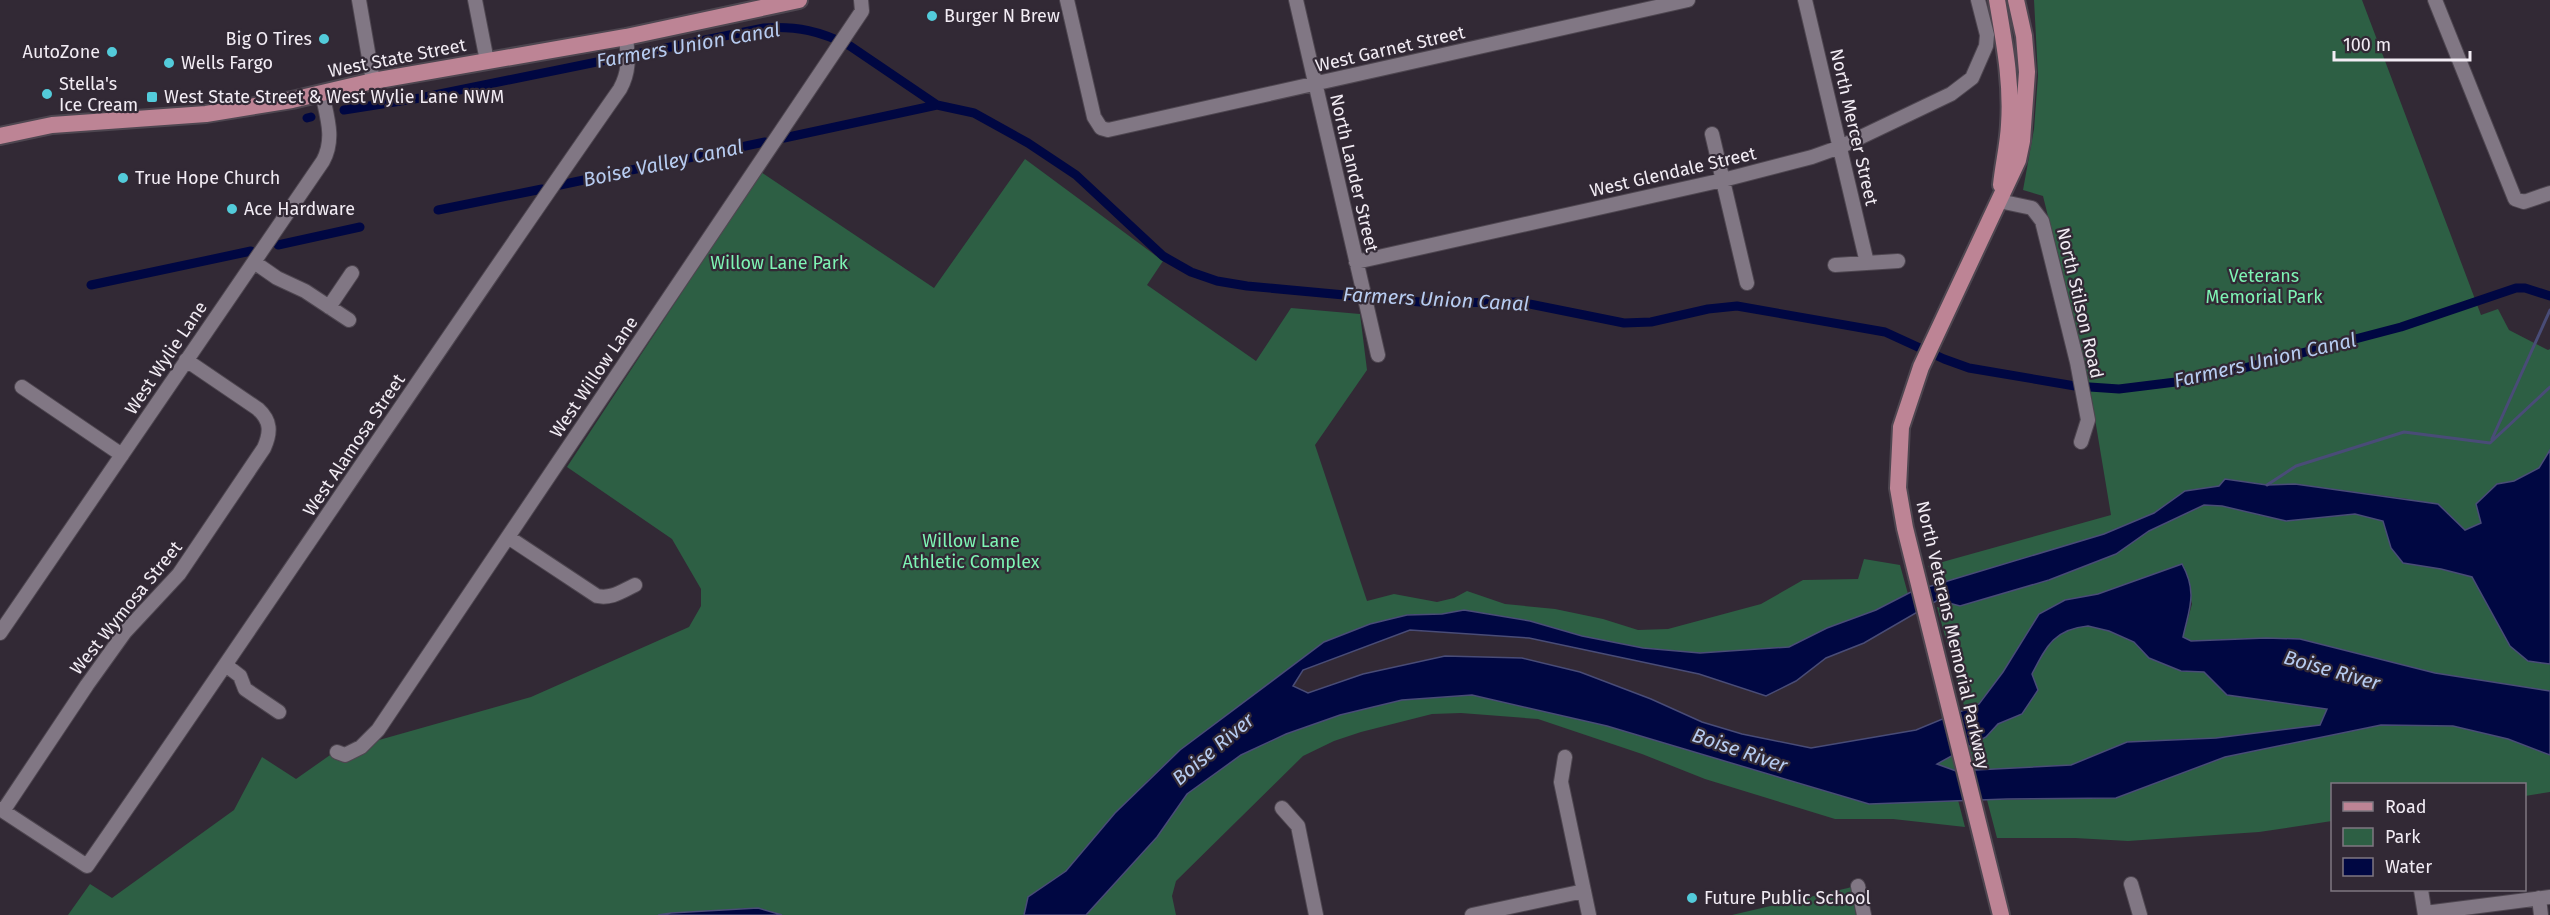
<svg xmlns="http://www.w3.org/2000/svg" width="2550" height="915" font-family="'Fira Sans',sans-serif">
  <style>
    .green { fill: #2d5f44 }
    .water { fill: #000742; stroke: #494c77; stroke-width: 1.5; fill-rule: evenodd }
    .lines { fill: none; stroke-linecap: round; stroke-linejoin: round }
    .stream { stroke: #494c77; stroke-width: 3 }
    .canal { stroke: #000742; stroke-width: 9 }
    .minor-casing { stroke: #4e4650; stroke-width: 16 }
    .major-casing { stroke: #4e4650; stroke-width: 20 }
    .minor { stroke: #817784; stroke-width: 14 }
    .major { stroke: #bd8495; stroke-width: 16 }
    .poi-dot { fill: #53cbda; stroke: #322935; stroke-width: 2 }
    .labels { text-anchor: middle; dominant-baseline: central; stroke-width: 4.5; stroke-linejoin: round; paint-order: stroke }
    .poi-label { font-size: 18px; fill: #f2ecf4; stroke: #322935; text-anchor: start }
    .street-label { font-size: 18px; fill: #f2ecf4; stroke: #322935 }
    .park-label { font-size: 18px; fill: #7ef4b4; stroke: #322935 }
    .water-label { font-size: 20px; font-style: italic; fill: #b7ccf1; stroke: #322935 }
  </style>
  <rect width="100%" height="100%" fill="#322935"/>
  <path class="green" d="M 2034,0 L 2362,0 L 2481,315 L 2498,309 L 2509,330 L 2548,350 L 2550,349 L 2550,691 L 2435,673 L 2300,639 L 2266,638 L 2191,641 L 2183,637 L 2192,604 L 2182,564 L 2098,594 L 2065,600 L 2039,614 L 2003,672 L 1979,703 L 1965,709 L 1937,607 L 1944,607 L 1938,600 L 1960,606 L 2116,554 L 2149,531 L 2204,505 L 2222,506 L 2286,521 L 2355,514 L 2383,521 L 2390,541 L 2408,499 L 2295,484 L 2267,485 L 2225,479 L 2219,486 L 2185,491 L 2154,513 L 2104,534 L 1942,593 L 1928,566 L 2111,515 L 2089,383 L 2043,196 L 2023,190 L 2034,129 L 2038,76 Z
    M 1025,159 L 1163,261 L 1147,285 L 1256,361 L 1291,308 L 1360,314 L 1367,370 L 1315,445 L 1367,601 L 1394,594 L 1437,602 L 1454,598 L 1467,591 L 1505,604 L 1555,609 L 1603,619 L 1638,630 L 1668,629 L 1761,604 L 1803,580 L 1858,579 L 1864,559 L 1900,565 L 1908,594 L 1876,610 L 1827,628 L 1789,647 L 1700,653 L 1643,648 L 1582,636 L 1530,621 L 1464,610 L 1442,614 L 1407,615 L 1370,624 L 1324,642 L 1180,750 L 1148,780 L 1066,871 L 1028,897 L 1024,915 L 782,915 L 758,908 L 658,915 L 68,915 L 90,884 L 112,898 L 234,810 L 262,757 L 296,779 L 333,753 L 531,697 L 689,627 L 701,606 L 701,589 L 672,539 L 567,467 L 761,172 L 934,288 Z
    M 2088,626 L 2109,631 L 2134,642 L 2149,658 L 2181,671 L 2204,672 L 2227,695 L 2327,709 L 2321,725 L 2216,738 L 2127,742 L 2071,765 L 1956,771 L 1936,764 L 1986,737 L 1998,724 L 2022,714 C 2032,674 2039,630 2088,626 Z
    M 1472,695 L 1607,726 L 1869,804 L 1958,800 L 1965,827 L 1893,819 L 1835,819 L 1705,779 L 1642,754 L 1538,719 L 1461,713 L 1432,714 L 1361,732 L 1334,741 L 1303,756 L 1176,881 L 1172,896 L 1176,915 L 1086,915 L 1157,837 L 1187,794 L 1241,755 L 1286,734 L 1340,715 L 1402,700 Z
    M 2381,725 L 2453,726 L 2508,739 L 2550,755 L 2550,792 L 2525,796 L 2524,784 L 2332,784 L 2332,821 L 2259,832 L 2128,841 L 2075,838 L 1997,838 L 1987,800 L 2116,798 L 2225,757 Z
    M 1851,887 L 1856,915 L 1732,915 L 1848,888 Z"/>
  <path class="water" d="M 2550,450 L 2550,664 L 2528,661 L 2510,646 L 2472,577 L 2441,569 L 2403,563 L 2391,548 L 2383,521 L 2355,514 L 2286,521 L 2222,506 L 2204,505 L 2149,531 L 2116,554 L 2049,580 L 1960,606 L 1938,600 L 1864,643 L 1826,658 L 1796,681 L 1766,696 L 1699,674 L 1529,638 L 1410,630 L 1303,670 L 1293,686 L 1308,693 L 1363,674 L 1445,656 L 1522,658 L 1580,672 L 1651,699 L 1702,722 L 1742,734 L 1811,748 L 1916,730 L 1979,704 L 2003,672 L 2039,614 L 2065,600 L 2098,594 L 2182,564 C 2198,593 2189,609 2183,637 L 2191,641 L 2266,638 L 2300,639 L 2435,673 L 2550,691 L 2550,755 L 2508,739 L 2453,726 L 2381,725 L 2225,757 L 2116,798 L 2007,799 L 1869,804 L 1607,726 L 1472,695 L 1402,700 L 1340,715 L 1286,734 L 1241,755 L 1187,794 L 1157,837 L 1086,915 L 1024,915 L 1028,897 L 1066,871 L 1115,813 L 1180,750 L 1324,642 L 1370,624 L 1407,615 L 1442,614 L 1464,610 L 1530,621 L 1582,636 L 1643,648 L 1700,653 L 1789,647 L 1827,628 L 1876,610 L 1911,592 L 2104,534 L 2154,513 L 2185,491 L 2219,486 L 2225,479 L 2267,485 L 2295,484 L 2438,504 L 2465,530 L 2481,523 L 2476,504 L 2497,484 L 2514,481 L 2539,468 ZM 2088,626 L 2109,631 L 2134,642 L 2149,658 L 2181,671 L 2204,672 L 2227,695 L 2327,709 L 2320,725 L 2216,738 L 2127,742 L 2071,765 L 1956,771 L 1937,764 L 1986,737 L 1998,724 L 2022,714 L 2038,690 L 2032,674 C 2046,647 2054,629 2088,626 Z
    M 758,908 L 782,915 L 658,915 L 671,913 Z"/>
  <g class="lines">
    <path class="stream" d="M 2492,439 L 2550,310
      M 2267,485 L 2296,466 L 2404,432 L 2490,443 L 2550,387"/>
    <path class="canal" d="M 344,110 L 420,98 L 764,28 C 798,26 820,31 850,46 L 937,105 L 974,113 L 1028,143 L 1076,175 L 1163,256 L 1191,272 L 1217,281 L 1247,286 L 1431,303 L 1520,302 L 1624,323 L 1651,322 L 1708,309 L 1737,306 L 1885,332 L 1944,359 L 1969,368 L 2075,386 L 2119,389 L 2192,380 L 2244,368 L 2401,327 L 2516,288 L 2525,288 L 2550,296
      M 307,118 L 311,117
      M 784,138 L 937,105
      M 560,185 L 765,142
      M 438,210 L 542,189
      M 278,245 L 360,227
      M 91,285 L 251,251"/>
    <g class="minor-casing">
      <path id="minor" d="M 359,0 L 373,81
        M 475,0 L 487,61
        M 1067,0 L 1094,117 L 1101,128 L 1108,130 L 1688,0
        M 1296,0 L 1378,355
        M 1805,0 L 1867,263
        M 2435,0 L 2515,199 L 2524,202 L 2550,193
        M 1712,134 L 1747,283
        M 1999,201 L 2032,208 L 2042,221 L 2077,362 L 2088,420 L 2081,442
        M 254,262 L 277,278 L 305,291 L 349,320
        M 1356,262 L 1723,180 L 1812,157 L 1840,147 L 1951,94 L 1972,78 L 1986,46 L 1987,35 L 1978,0
        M 1835,265 L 1898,261
        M 329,307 L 352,273
        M 22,387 L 122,455
        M 508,537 L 597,596 C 612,599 622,591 635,585
        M 0,633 L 323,161 C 335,139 327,117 322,93
        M 227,666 L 240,676 L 245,689 L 279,712
        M 337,752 L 345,755 L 361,747 L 378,730 L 862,11 L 861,0
        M 1565,757 L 1561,782 L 1589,915
        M 1282,808 L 1298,826 L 1316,915
        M 0,809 L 87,866 C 266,608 440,346 620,89 C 630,71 628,57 626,37
        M 3,811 L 87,685 L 125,632 L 179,574 L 264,448 C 271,432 271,421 258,409 L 186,360
        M 2131,884 L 2140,915
        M 1858,886 L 1864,915
        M 2421,890 L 2425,915
        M 2539,898 L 2541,915
        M 2425,913 L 2550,897
        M 1472,915 L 1584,891"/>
    </g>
    <g class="major-casing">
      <path id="major" d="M 1997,0 C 2004,42 2012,82 2009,125 C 2008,145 2003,165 2001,185
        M 0,136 L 52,125 L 206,114 L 292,100 L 373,81 L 626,37 L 799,0
        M 2001,915 L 1905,528 L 1898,488 L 1901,427 L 1921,367 L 2018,160 L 2022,141 L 2027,72 L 2024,36 L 2016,0"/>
    </g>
    <use href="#minor" class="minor"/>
    <use href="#major" class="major"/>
  </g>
  <g class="poi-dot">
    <circle cx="932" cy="16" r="6"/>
    <circle cx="324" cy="39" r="6"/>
    <circle cx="112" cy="52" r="6"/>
    <circle cx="169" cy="63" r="6"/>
    <circle cx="47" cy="94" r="6"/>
    <rect x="146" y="91" width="12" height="12" rx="3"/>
    <circle cx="123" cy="178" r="6"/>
    <circle cx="232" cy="209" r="6"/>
    <circle cx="1692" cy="898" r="6"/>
  </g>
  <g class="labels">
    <g class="poi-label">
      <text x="944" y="16">Burger N Brew</text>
      <text x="312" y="39" text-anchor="end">Big O Tires</text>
      <text x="100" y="52" text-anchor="end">AutoZone</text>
      <text x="181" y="63">Wells Fargo</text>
      <text x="59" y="84">Stella's<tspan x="59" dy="21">Ice Cream</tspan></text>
      <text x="164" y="97">West State Street &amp; West Wylie Lane NWM</text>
      <text x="135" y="178">True Hope Church</text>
      <text x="244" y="209">Ace Hardware</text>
      <text x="1704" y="898">Future Public School</text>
    </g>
    <g class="street-label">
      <text transform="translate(1390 49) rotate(-13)">West Garnet Street</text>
      <text transform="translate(397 58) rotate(-11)">West State Street</text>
      <text transform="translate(1854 127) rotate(77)">North Mercer Street</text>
      <text transform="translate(1673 172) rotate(-13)">West Glendale Street</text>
      <text transform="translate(1354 173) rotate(77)">North Lander Street</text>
      <text transform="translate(2080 303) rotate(77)">North Stilson Road</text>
      <text transform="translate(166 358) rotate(-56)">West Wylie Lane</text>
      <text transform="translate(594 377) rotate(-56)">West Willow Lane</text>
      <text transform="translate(354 445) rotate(-56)">West Alamosa Street</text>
      <text transform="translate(126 608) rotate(-51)">West Wymosa Street</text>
      <text transform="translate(1953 635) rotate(77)">North Veterans Memorial Parkway</text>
    </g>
    <g class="park-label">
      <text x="779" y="263">Willow Lane Park</text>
      <text x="2264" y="276">Veterans<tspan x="2264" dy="21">Memorial Park</tspan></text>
      <text x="971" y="541">Willow Lane<tspan x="971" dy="21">Athletic Complex</tspan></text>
    </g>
    <g class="water-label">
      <text transform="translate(688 45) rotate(-10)">Farmers Union Canal</text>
      <text transform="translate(663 163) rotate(-12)">Boise Valley Canal</text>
      <text transform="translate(1436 299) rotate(3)">Farmers Union Canal</text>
      <text transform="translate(2265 360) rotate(-13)">Farmers Union Canal</text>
      <text transform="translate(2332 670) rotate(16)">Boise River</text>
      <text transform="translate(1213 749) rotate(-40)">Boise River</text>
      <text transform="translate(1740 750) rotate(19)">Boise River</text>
    </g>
  </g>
  <rect x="2331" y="783" width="195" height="108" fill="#322935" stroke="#7f7781" stroke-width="1.5"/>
  <rect x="2343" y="802" width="30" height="9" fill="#bd8495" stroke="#7f7781" stroke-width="1.5"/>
  <text x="2385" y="813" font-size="18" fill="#f2ecf4">Road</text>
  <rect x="2343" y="828" width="30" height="18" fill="#2d5f44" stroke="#7f7781" stroke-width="1.5"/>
  <text x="2385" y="843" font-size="18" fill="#f2ecf4">Park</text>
  <rect x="2343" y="858" width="30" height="18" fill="#000742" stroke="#7f7781" stroke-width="1.5"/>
  <text x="2385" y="873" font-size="18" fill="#f2ecf4">Water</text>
  <path d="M2334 51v9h136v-9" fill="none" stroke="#f2ecf4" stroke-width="3"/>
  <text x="2343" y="51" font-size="18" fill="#f2ecf4" stroke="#322935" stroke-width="4.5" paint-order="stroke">100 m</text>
</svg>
